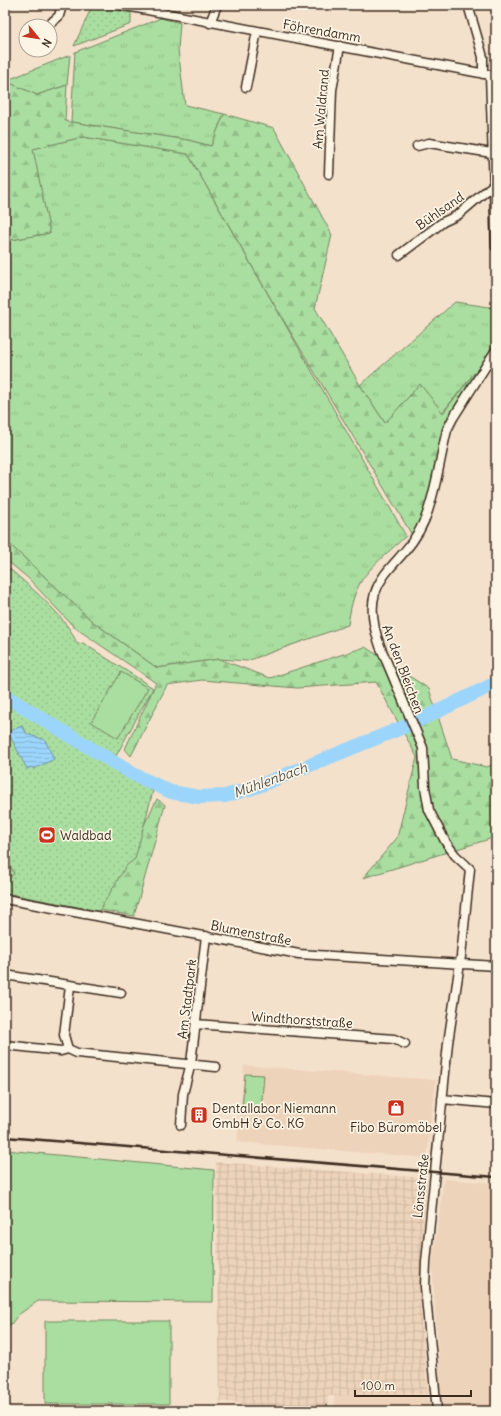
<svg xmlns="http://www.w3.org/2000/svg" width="501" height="1416" font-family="Delius,sans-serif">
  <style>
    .built { fill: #eed3bb }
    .industrial { fill: url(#industrial-grid) }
    .grass { fill: url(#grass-tufts); stroke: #72845f }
    .forest { fill: url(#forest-firs); stroke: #72845f }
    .park { fill: url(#park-dots); stroke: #72845f }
    .garden { fill: #aadea0; stroke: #72845f }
    .water { fill: url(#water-rules); stroke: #7591a3 }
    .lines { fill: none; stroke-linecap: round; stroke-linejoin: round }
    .river { stroke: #9bd5fb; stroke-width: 14 }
    .minor-casing { stroke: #3b2a1e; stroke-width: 11 }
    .minor { stroke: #fcf5e5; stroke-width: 8 }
    .rail { stroke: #3b2a1e; stroke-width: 2.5 }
    .labels { text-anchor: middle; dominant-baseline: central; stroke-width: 3.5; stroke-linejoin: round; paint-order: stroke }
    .street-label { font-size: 13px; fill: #3b2a1e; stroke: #fcf5e5 }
    .poi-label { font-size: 13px; fill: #3b2a1e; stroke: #fcf5e5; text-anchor: start }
    .water-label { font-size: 14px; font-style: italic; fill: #535555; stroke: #fcf5e5 }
  </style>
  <defs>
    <pattern id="industrial-grid" width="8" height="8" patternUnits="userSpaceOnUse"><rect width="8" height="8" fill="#eed3bb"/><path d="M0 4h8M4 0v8" fill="none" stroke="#cdb5a0"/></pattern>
    <pattern id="grass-tufts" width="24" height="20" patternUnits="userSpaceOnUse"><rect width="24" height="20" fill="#aadea0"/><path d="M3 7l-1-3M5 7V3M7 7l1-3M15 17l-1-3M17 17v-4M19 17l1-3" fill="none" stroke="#93bf89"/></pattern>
    <pattern id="forest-firs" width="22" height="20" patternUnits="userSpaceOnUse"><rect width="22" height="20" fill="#aadea0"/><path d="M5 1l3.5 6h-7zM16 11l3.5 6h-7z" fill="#93bf89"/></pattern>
    <pattern id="park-dots" width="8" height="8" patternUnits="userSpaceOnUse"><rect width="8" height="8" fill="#aadea0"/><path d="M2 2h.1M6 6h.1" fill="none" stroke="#93bf89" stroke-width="1.8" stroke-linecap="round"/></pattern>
    <pattern id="water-rules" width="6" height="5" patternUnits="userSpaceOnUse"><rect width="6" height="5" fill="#9bd5fb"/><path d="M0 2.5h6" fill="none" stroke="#86b7d7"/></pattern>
  </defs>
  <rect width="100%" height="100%" fill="#f4e1cc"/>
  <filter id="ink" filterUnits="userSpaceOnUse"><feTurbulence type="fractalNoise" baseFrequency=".025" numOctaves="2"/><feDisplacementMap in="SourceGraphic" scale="8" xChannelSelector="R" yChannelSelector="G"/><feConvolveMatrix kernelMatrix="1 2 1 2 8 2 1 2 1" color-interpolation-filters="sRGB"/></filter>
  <g filter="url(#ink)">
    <path class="built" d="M 244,1065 L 436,1080 L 427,1158 L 237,1142 Z
      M 444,1179 L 496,1183 L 496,1411 L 442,1411 L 432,1264 Z
      M 428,1394 L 430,1411 L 335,1411 L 334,1396 Z"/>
    <path class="industrial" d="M 216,1162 L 427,1178 L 421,1261 L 420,1304 L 428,1394 L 328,1396 L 328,1411 L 242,1411 L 241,1403 L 220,1402 Z"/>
    <path class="grass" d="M 161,18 L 180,23 L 178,49 L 185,105 L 224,114 L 211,146 L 188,140 L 71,122 L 75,52 Z
      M 70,55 L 67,85 L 37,95 L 5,81 Z
      M 83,137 L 188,154 L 406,536 C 393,548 368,568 360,583 C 353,596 350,610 348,625 L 247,661 L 219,659 L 157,668 L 93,622 L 5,540 L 5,241 L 50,233 L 32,149 Z
      M 455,302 L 496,308 L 496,345 L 492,354 L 490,354 L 442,413 L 385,423 L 360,385 Z"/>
    <path class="forest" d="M 5,81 L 37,95 L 67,85 L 65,121 L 188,140 L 211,146 L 224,114 L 274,128 L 332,235 L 315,308 L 360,385 L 385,423 L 420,384 L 443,413 L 490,353 L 452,417 L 424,517 L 412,535 L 275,306 L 188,154 L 83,137 L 33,149 L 50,233 L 5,241 Z
      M 5,540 L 93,622 L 157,668 L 219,659 L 270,678 L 365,647 L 429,689 L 452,759 L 487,767 L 496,763 L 496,837 L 363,878 L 397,838 L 417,757 L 376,682 L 297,688 L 202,680 L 167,685 L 131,756 L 125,749 L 156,683 L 74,627 L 28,578 L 5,559 Z
      M 157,799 L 165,805 L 134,916 L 5,893 L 5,852 L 127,859 Z"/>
    <path class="park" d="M 92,6 L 131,13 L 131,24 L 74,46 Z
      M 5,565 C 28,585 67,616 77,644 L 83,643 L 153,688 L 110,767 L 153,791 L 135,859 L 126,866 L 99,911 L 5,893 C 5,883 6,879 14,874 L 5,853 Z"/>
    <path class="garden" d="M 121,672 L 148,688 L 118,738 L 91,722 Z
      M 245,1074 L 264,1075 L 261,1110 L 242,1109 Z
      M 5,1150 L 214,1170 L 213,1302 L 38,1301 L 18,1315 L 5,1332 Z
      M 45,1321 L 169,1321 L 169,1404 L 45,1404 Z"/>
    <path class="water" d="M 22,726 L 27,734 L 45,740 L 54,759 L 34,769 L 32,767 L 27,769 L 8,732 Z"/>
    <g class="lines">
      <path class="river" d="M 5,696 L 133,774 L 171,792 L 199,797 L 225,796 L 256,787 L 416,722 L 496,683"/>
      <g class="minor-casing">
        <path id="minor" d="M 121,5 L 496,76
          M 468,5 L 483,57 L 483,74
          M 52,22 L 59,16 L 62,5
          M 210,23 L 217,5
          M 490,75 L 496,247
          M 246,87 L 257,31
          M 417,146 L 429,143 L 492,153
          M 329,174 L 332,90 L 340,46
          M 399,255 L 443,222 L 458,215 L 493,185
          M 5,899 L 299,954 L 496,966
          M 5,975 L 121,993
          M 70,986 L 64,1035 L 68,1049 L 77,1053 L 216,1067
          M 196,1024 L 394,1039 L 405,1044
          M 5,1045 L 61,1051 L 68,1049
          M 442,1099 L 496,1104
          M 181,1125 L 183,1094 L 191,1063 L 206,936
          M 437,1411 L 425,1287 L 426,1262 L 448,1043 L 461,956 L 470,869 L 455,855 L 445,841 L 429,810 L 425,787 L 423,748 L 380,646 C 354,573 403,572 425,519 C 436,492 440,458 447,430 L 453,418 L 496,350"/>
      </g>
      <use href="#minor" class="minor"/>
      <path class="rail" d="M 5,1137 L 496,1177"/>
    </g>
  </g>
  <defs>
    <g id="stadium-square" transform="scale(0.9)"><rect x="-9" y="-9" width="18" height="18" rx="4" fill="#c8321e" stroke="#fcf5e5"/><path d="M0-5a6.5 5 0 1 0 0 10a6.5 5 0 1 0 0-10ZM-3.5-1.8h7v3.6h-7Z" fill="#fff"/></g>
    <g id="shop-square" transform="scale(0.9)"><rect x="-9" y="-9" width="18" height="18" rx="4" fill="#c8321e" stroke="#fcf5e5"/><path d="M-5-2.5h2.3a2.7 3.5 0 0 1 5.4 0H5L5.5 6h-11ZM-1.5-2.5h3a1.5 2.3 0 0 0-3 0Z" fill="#fff"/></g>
    <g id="building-square" transform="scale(0.9)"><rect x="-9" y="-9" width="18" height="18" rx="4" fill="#c8321e" stroke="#fcf5e5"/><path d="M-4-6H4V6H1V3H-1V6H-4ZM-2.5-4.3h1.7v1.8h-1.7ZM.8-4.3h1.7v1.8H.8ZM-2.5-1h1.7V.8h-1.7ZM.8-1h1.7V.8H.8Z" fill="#fff"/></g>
  </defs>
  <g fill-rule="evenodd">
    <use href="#stadium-square" x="47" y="835"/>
    <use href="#shop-square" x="396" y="1108"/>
    <use href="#building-square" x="199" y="1115"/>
  </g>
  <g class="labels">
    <g class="street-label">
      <text transform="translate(322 31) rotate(10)">Föhrendamm</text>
      <text transform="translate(321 109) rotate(-85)">Am Waldrand</text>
      <text transform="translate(440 211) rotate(-35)">Bühlsand</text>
      <text transform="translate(403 669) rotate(69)">An den Bleichen</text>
      <text transform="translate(251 933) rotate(11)">Blumenstraße</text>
      <text transform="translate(187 999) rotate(-83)">Am Stadtpark</text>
      <text transform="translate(302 1020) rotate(4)">Windthorststraße</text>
      <text transform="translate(421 1186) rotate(-84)">Lönsstraße</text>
    </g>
    <g class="poi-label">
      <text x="60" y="835">Waldbad</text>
      <text x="212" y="1108">Dentallabor Niemann<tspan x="212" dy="15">GmbH &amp; Co. KG</tspan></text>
      <text x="396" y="1127" text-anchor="middle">Fibo Büromöbel</text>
    </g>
    <g class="water-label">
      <text transform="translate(270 780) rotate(-20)">Mühlenbach</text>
    </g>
  </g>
  <rect width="501" height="1416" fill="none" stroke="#fcf5e5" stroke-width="20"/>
  <rect x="10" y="10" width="481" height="1396" fill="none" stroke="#3b2a1e" stroke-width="1.5" filter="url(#ink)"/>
  <g transform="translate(38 38) rotate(120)"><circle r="19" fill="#fcf5e5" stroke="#afa495"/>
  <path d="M0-3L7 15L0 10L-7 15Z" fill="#c8321e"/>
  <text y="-6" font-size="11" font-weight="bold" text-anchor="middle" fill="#3b2a1e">N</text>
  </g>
  <path d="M355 1390v6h116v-6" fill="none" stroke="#3b2a1e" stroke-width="2"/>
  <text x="361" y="1390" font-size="12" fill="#3b2a1e" stroke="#fcf5e5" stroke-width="3" paint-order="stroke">100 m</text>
</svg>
